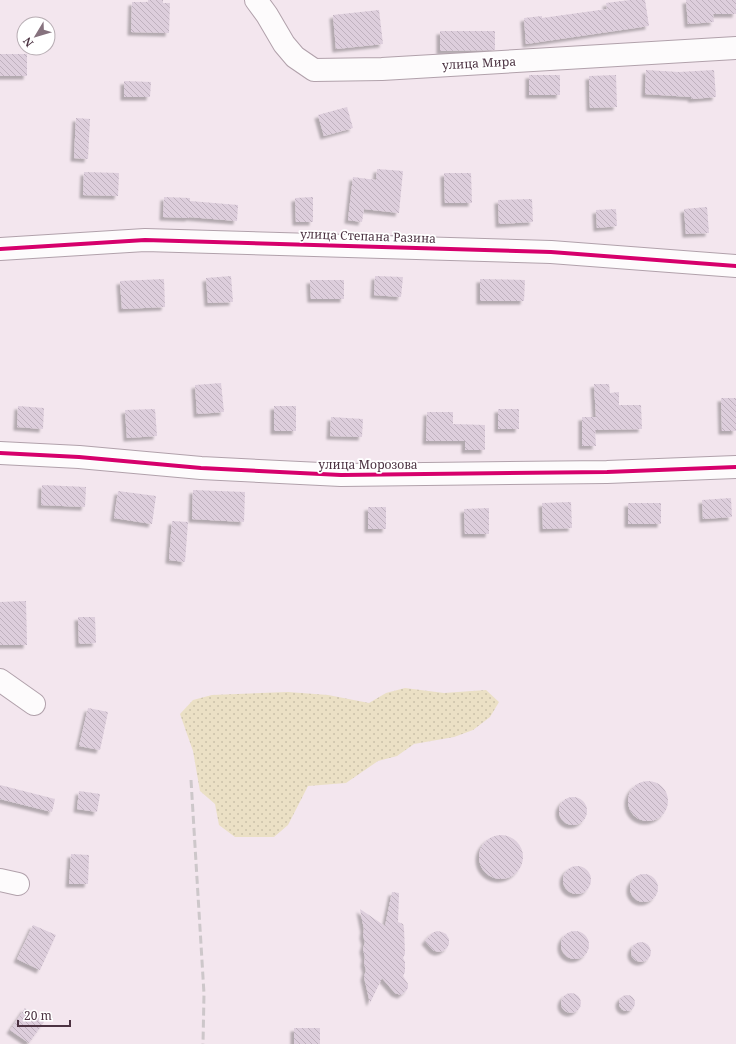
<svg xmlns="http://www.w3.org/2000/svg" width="736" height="1044" font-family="'Noto Serif',serif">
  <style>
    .grass { fill: url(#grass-dots) }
    .building { fill: url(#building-back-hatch); filter: url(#shadow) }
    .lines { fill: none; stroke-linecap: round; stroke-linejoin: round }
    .minor-casing { stroke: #b1a1ab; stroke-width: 24 }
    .minor { stroke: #fdfbfc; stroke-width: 22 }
    .rail { stroke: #cdc7ca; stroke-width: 3; stroke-dasharray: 8 4; stroke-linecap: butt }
    .cycleway-casing { stroke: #fff; stroke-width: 6 }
    .cycleway { stroke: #d6006c; stroke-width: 4 }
    .labels { text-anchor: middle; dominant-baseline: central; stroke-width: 3.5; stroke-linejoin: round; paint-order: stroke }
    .street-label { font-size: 12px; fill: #4c3342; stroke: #fff }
  </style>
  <defs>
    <pattern id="grass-dots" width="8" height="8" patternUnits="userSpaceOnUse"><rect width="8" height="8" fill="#ebe0c5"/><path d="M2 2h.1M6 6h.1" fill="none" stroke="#cbc1aa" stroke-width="1.8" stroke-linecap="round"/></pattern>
    <pattern id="building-back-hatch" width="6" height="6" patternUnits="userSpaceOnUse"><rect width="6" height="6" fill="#ddcedc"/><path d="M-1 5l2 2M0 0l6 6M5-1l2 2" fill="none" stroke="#bfb1be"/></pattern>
    <filter id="shadow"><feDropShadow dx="-3.5" dy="3.5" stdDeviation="1" flood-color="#0004"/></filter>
  </defs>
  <rect width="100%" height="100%" fill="#f3e6ee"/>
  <path class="grass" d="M 405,688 L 444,693 L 486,690 L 499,702 L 490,717 L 473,730 L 454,737 L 414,744 L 397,756 L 378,761 L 346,783 L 308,786 L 288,825 L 274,837 L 235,837 L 219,825 L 215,804 L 200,791 L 193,751 L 180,714 L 193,700 L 212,695 L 288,692 L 328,695 L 369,703 L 386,693 Z"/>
  <path class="building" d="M 148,0 L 163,0 L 163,3 L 170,3 L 169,33 L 131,32 L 132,2 L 148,2 Z
    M 630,0 L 645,0 L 649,26 L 526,44 L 524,18 L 542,16 L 542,18 L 607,9 L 606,3 Z
    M 686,0 L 736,0 L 736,14 L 713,14 L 714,22 L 688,24 Z
    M 379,10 L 383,44 L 336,49 L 333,15 Z
    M 440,31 L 495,31 L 495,50 L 440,51 Z
    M 0,54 L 27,54 L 27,76 L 0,76 Z
    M 646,70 L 679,72 L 714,70 L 716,97 L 692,99 L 691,97 L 645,94 Z
    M 529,75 L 560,75 L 560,95 L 529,95 Z
    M 616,75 L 617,107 L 590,108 L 589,76 Z
    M 124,81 L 151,82 L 150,97 L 124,97 Z
    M 347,107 L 353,128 L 324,136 L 318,115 Z
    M 76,118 L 90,119 L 88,159 L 74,158 Z
    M 377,169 L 403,171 L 399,213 L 364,209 L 362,222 L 348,220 L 353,177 L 376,180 Z
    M 84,172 L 119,173 L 118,196 L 83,195 Z
    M 444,173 L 471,173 L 472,203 L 445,203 Z
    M 164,197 L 190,198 L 190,201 L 238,205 L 237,221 L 189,217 L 189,218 L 163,217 Z
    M 313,197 L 313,222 L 296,222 L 295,198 Z
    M 532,199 L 533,222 L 499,224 L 498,200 Z
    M 707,207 L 709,233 L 686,234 L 684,209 Z
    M 616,209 L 617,226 L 597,228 L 596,210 Z
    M 231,276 L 233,302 L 208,303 L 206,278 Z
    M 375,276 L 403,277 L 401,297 L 374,295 Z
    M 164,279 L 165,307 L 122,309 L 120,281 Z
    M 480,279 L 525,280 L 524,301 L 480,301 Z
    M 310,280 L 344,280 L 344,299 L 311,299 Z
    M 221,383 L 224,412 L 197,414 L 195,385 Z
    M 594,384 L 609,384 L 610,393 L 619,392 L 619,405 L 641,405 L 642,429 L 595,430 L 596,446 L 582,446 L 582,417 L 596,417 Z
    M 721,398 L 736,398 L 736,431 L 722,431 Z
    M 18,406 L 44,408 L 43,429 L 17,427 Z
    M 274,406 L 296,406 L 296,431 L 274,431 Z
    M 155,409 L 157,436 L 127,438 L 125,410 Z
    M 498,409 L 519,409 L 519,429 L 498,429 Z
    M 427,412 L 453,412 L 453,424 L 485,425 L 485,450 L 465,450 L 465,441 L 426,441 Z
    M 331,417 L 363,419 L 362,437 L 330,436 Z
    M 42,485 L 86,487 L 85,507 L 41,505 Z
    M 193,490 L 245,492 L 244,522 L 192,519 Z
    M 118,491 L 156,496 L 152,524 L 114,518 Z
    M 731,498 L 732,517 L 703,519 L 702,500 Z
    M 571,502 L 572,528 L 543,529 L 542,503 Z
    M 628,503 L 661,503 L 661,524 L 628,524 Z
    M 368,507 L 386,507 L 386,529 L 368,529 Z
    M 489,508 L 489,534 L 465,534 L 464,509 Z
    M 172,521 L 188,522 L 185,562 L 169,560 Z
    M 26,601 L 27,645 L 0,645 L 0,602 Z
    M 78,617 L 95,617 L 96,643 L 79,644 Z
    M 88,708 L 108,712 L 100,750 L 79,746 Z
    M628 801a20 20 0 1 1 40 0a20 20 0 1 1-40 0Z
    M 0,785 L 55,799 L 52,812 L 0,799 Z
    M 79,791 L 100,794 L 97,812 L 77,809 Z
    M559 811a14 14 0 1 1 28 0a14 14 0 1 1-28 0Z
    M479 857a22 22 0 1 1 44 0a22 22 0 1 1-44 0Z
    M 71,854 L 89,855 L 88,884 L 69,884 Z
    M563 880a14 14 0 1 1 28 0a14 14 0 1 1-28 0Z
    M630 888a14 14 0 1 1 28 0a14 14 0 1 1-28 0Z
    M 392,892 L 399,893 L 398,922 L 403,924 L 404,928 L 405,954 L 403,958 L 405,962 L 405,972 L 403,976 L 408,984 L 408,988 L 406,991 L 401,995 L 395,993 L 382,978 L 370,1003 L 364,977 L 366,970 L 364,963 L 365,957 L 363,949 L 365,942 L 363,935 L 364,929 L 360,909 L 385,926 Z
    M 33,925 L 56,935 L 40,970 L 17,959 Z
    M 437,931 L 442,932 L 446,934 L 449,939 L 449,944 L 447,948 L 443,951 L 438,952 L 433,950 L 425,941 L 432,933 Z
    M561 945a14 14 0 1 1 28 0a14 14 0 1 1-28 0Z
    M631 952a10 10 0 1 1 20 0a10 10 0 1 1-20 0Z
    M561 1003a10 10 0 1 1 20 0a10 10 0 1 1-20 0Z
    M619 1003a8 8 0 1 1 16 0a8 8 0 1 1-16 0Z
    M 25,1008 L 44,1022 L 29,1043 L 10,1030 Z
    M 294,1028 L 320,1028 L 320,1044 L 294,1044 Z"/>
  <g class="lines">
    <g class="minor-casing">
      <path id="minor" d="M 256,0 L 267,15 L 284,44 L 295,57 L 314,70 L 382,69 L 736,48
        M 0,249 L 145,240 L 551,252 L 736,266
        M 0,453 L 79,457 L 201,468 L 341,475 L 607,472 L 736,467
        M 0,680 L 34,704
        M 0,880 L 18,884"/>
    </g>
    <use href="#minor" class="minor"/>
    <path class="rail" d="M 191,780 L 204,994 L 203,1044"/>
    <g class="cycleway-casing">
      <path id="cycleway" d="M 0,249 L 145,240 L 551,252 L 736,266
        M 0,453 L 79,457 L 201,468 L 341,475 L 607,472 L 736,467"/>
    </g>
    <use href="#cycleway" class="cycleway"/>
  </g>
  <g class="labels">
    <g class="street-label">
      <text transform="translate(479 63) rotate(-3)">улица Мира</text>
      <text transform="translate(368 236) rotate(2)">улица Степана Разина</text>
      <text x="368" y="464">улица Морозова</text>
    </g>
  </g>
  <g transform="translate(36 36) rotate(232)"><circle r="19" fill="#ffffff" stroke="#b7adb3"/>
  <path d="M0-3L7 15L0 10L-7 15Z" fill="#86727e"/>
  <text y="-6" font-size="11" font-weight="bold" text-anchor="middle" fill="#4c3342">N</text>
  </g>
  <path d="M18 1020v6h52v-6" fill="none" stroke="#4c3342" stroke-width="2"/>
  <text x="24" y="1020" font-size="12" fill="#4c3342" stroke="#ffffff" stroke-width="3" paint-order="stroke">20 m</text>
</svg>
